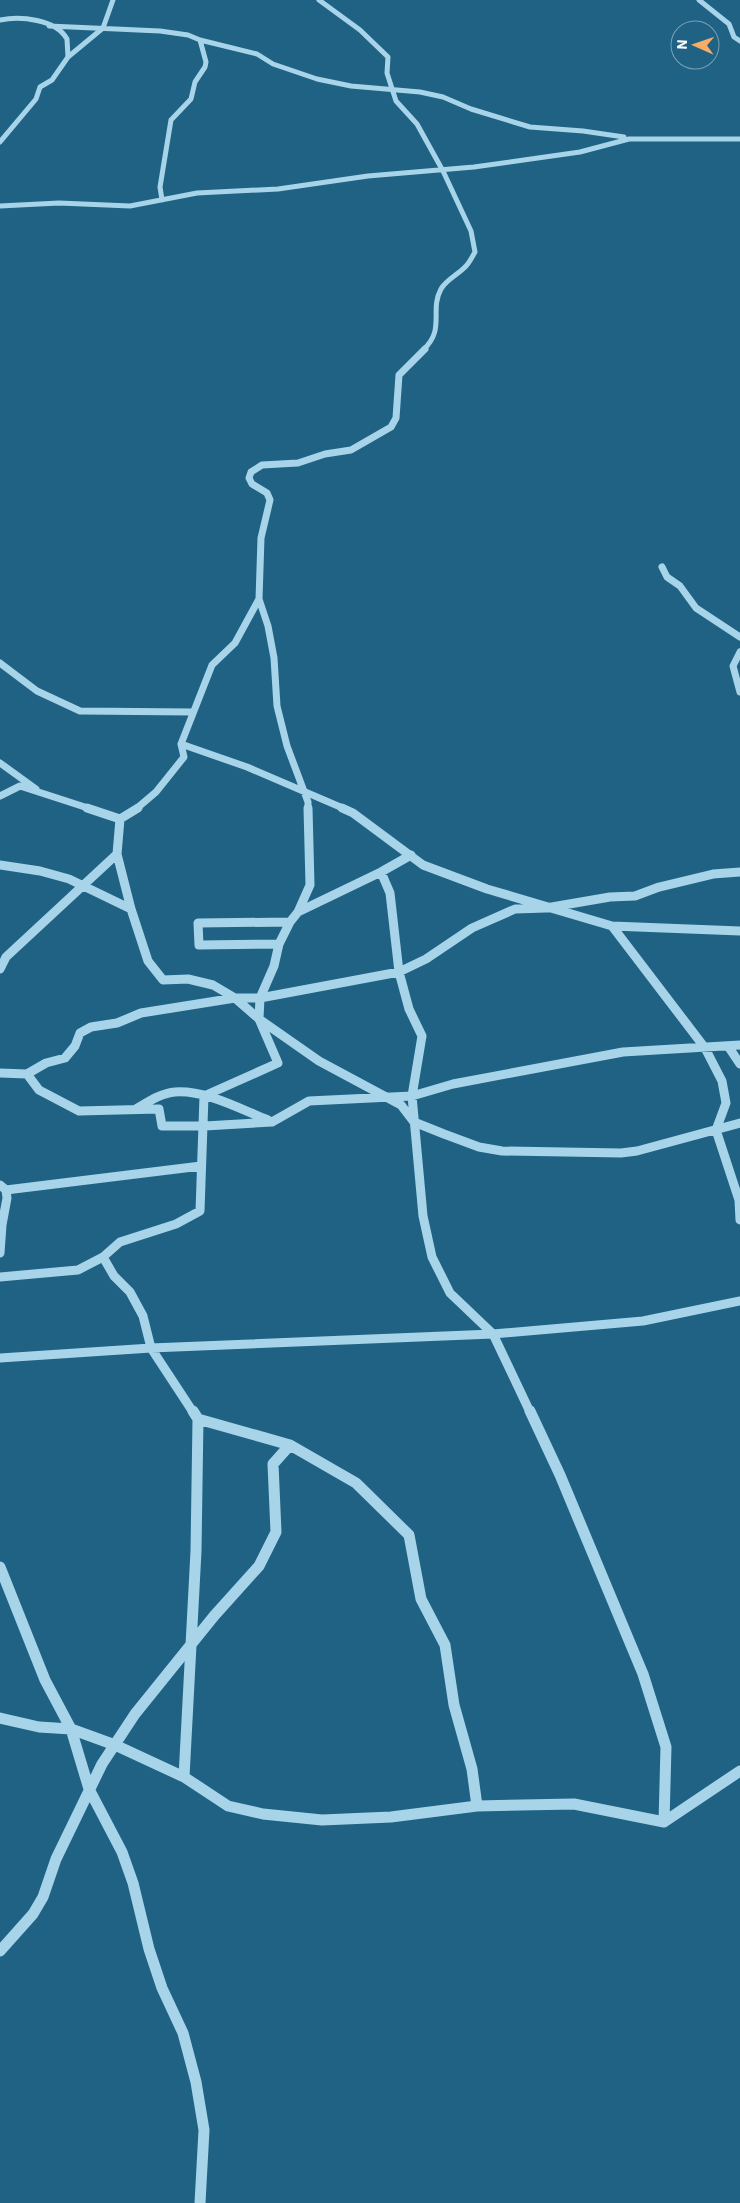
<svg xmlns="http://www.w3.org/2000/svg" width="740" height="2203" font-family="'IBM Plex Sans',sans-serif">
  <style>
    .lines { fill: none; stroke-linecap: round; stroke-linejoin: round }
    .minor-far3 { stroke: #a7d4e9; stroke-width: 5 }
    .minor-far2 { stroke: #a7d4e9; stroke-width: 7 }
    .minor-far1 { stroke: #a7d4e9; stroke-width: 9 }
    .minor { stroke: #a7d4e9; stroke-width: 11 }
  </style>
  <rect width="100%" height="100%" fill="#1f6284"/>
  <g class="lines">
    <path class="minor-far3" d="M 319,0 L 360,30 L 388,57 L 387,73 L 396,101 L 417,124 L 443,171 L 471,231 L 475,252 C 472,257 469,264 464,268 C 457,275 446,280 441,289 C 429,311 446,329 423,350
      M 699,0 L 729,24 L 734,37 L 740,41
      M 0,20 C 20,16 56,19 67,39 L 68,57
      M 49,26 L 160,31 L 188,35 L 200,40 L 257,54 L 273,64 L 317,79 L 351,86 L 420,92 L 443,97 L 471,109 L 530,127 L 583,131 L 624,137
      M 0,142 L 36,99 L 40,87 L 52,80 L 68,57 L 103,28 L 113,0
      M 162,200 L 160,187 L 171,120 L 191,99 L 195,82 L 205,67 L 206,62 L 200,40
      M 0,206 L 59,203 L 130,206 L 197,193 L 278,189 L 368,176 L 474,167 L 580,152 L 629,139 L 740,139"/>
    <path class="minor-far2" d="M 662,567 L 667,577 L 680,586 L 696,608 L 740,637
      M 740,652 L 733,666 L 740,692
      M 0,663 L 37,691 L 80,711 L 192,712
      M 181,744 L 247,767 L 345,809
      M 0,763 L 36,789
      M 0,796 L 20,786 L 91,809
      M 136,809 L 156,792 L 184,757 L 181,744 L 212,665 L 235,643 L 259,599
      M 308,809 L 308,802 L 287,746 L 277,706 L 274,658 L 268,626 L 259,599 L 261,538 L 270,500 L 267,493 L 252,484 L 249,478 L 251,472 L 262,465 L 298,463 L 325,454 L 351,450 L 391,427 L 396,418 L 399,375 L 425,349"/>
    <path class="minor-far1" d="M 87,808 L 120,819
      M 342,808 L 353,813 L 423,865 L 487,889 L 612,926 L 740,931
      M 117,854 L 131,909
      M 0,865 L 40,871 L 69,879 L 131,909 L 148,961 L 163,980 L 188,979 L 213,985 L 235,998 L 259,1019 L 319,1061 L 401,1105 L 414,1122 L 444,1134 L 479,1147 L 502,1151 L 621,1153 L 637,1151 L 740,1123
      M 381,872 L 390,893 L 399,972 L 409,1009 L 422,1036 L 412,1096 L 423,1216 L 432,1257 L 450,1293 L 493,1334 L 530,1412
      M 298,912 L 381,872 L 411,855
      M 612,926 L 705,1048 L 722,1081 L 726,1103 L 716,1130 L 739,1200 L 740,1220
      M 279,944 L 199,945 L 198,923 L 290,922
      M 0,969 L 6,957 L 117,854 L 120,819 L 138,808
      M 728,1046 L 740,1064
      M 0,1073 L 27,1074 L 39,1090 L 79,1111 L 159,1109 L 162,1126 L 205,1126 L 272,1122 L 309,1101 L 412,1096 L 453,1084 L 623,1052 L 740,1045
      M 27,1074 L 46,1063 L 65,1058 L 75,1046 L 80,1033 L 91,1027 L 117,1023 L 141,1013 L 235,998 L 260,998 L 399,972 L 426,959 L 472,928 L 515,909 L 546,908 L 610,897 L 635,896 L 659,887 L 713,874 L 740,872
      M 136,1109 C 148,1102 161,1093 175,1092 C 206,1090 240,1109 268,1120
      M 0,1185 L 6,1190 L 7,1198 L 2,1225 L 0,1253
      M 6,1190 L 201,1166
      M 103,1257 L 114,1276 L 130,1292 L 143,1316 L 151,1348 L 193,1412
      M 0,1277 L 78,1270 L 103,1257 L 120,1242 L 176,1224 L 200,1211 L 204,1096 L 278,1063 L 259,1019 L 260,998 L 274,966 L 279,944 L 290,922 L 298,912 L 310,885 L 308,808
      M 0,1358 L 151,1348 L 493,1334 L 643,1321 L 740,1301"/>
    <path class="minor" d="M 530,1411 L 560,1475 L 643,1674 L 666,1747 L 664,1822
      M 198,1419 L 290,1445 L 356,1483 L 409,1535 L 421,1599 L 445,1645 L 454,1705 L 472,1769 L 477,1806
      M 0,1567 L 45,1680 L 71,1729 L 89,1789 L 122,1852 L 133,1883 L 149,1949 L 162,1988 L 183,2033 L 196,2082 L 204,2130 L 200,2203
      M 0,1718 L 39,1727 L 71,1729 L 115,1745 L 184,1777 L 228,1806 L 263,1814 L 322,1820 L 391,1817 L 477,1806 L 574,1804 L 664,1822 L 740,1771
      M 184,1777 L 196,1551 L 198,1419 L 193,1411
      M 0,1951 L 33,1914 L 43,1897 L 56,1859 L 102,1764 L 135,1714 L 214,1616 L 259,1566 L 276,1532 L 273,1464 L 290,1445"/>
  </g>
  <g transform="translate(695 45) rotate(272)"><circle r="24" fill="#1f6284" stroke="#79a1b5"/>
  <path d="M0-4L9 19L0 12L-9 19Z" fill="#f7ad67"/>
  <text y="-8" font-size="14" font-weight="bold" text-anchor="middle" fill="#ffffff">N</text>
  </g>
</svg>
